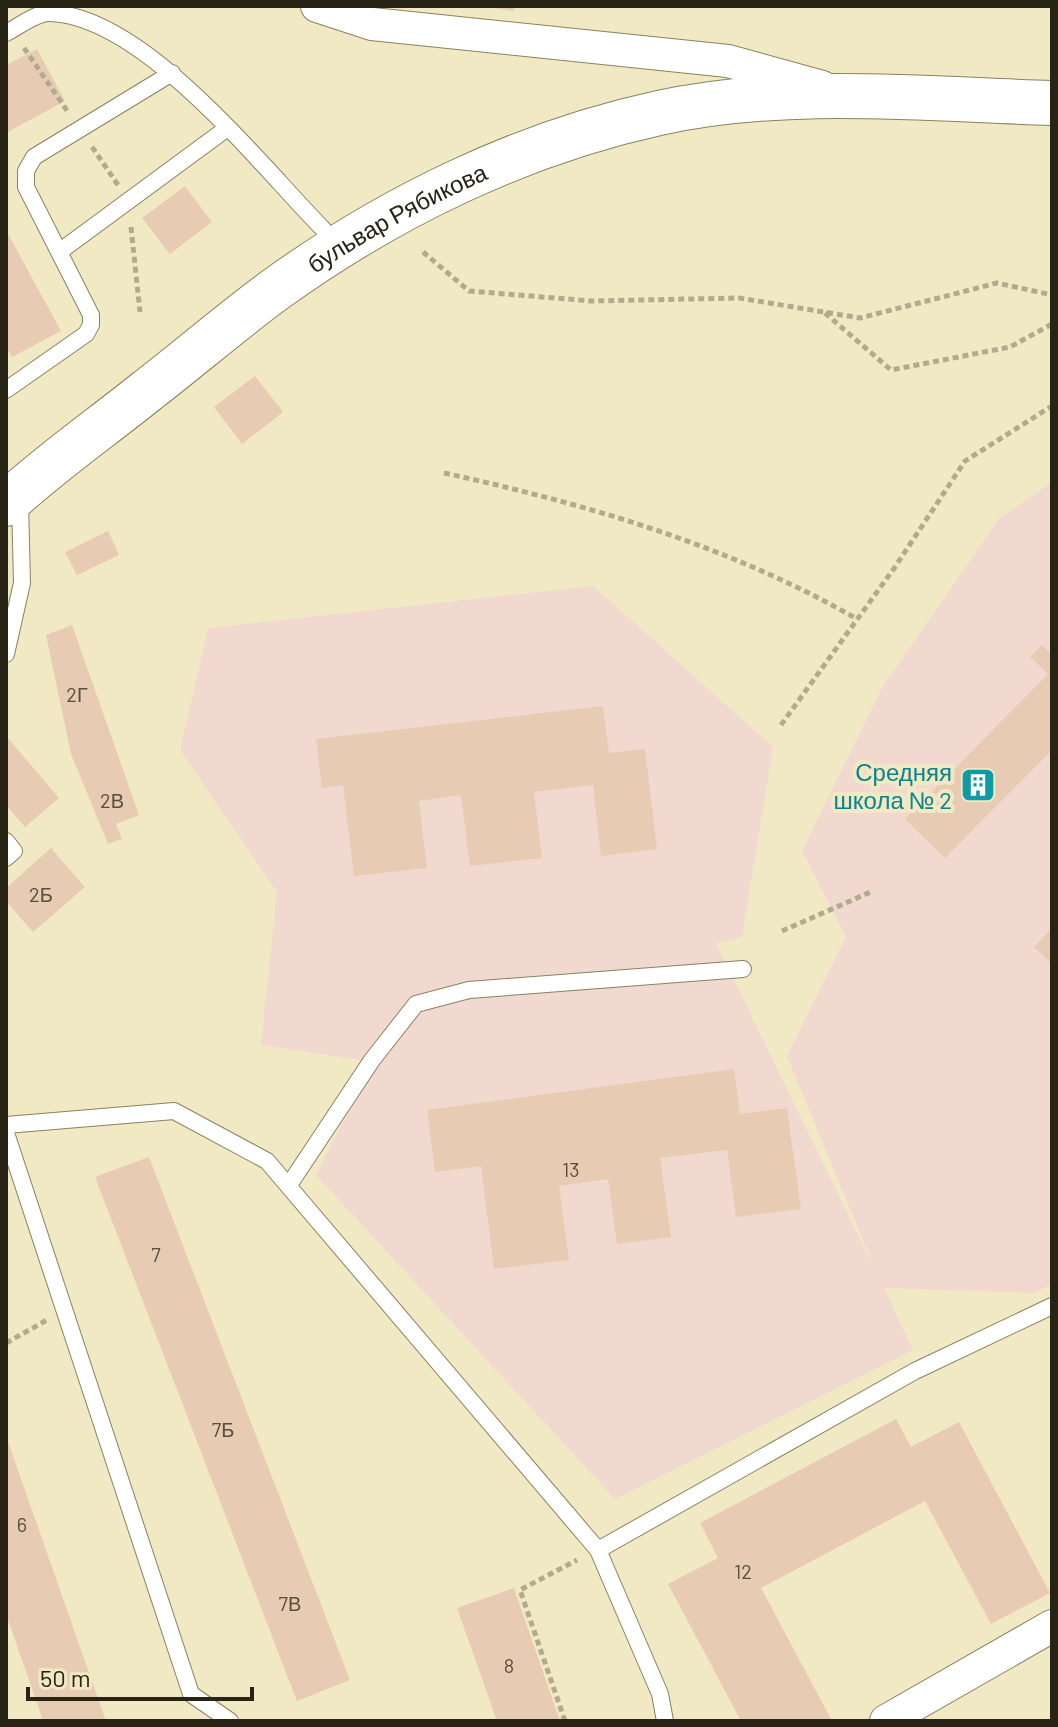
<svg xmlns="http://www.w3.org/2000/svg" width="1058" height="1727" font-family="Barlow,sans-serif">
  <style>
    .education { fill: #f1d9cf }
    .building { fill: #e7ccb3 }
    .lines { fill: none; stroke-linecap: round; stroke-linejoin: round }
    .lane-casing { stroke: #89825f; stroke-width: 18 }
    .street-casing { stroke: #89825f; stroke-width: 34 }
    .primary-casing { stroke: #89825f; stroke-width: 46 }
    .path { stroke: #b1ab8d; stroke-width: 5; stroke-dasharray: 6 4; stroke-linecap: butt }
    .lane { stroke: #fff; stroke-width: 16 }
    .street { stroke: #fff; stroke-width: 32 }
    .primary { stroke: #fff; stroke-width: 44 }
    .labels { text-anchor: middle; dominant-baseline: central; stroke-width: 8; stroke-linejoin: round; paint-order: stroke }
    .number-label { font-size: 20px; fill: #574e3d }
    .street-label { font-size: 24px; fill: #272416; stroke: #f1e9c4 }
    .culture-label { font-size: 24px; fill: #0d838f; stroke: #f1e9c4; text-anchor: end }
  </style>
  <rect width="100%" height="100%" fill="#f1e9c4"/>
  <path class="education" d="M 1052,482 L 1052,1284 L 1034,1293 L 884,1288 L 913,1350 L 615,1499 L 316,1175 L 373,1062 L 261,1045 L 277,892 L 180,750 L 208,628 L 593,586 L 773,747 L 742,937 L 716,943 L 875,1270 L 787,1056 L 846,937 L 802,851 L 882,688 L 999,519 Z"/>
  <path class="building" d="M 481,6 L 514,6 L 514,11 Z
    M 37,49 L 65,101 L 6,133 L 6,65 Z
    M 185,186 L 212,222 L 170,254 L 142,218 Z
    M 6,230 L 61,331 L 12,357 L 6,347 Z
    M 255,376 L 283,412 L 242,444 L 214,407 Z
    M 108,531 L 119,555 L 77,575 L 65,552 Z
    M 72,625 L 139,815 L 116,824 L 122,839 L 108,844 L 71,754 L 46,635 Z
    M 1042,645 L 1052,655 L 1052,750 L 945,858 L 905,819 L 1048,674 L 1030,657 Z
    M 603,706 L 609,753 L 645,749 L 657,849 L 601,856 L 593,785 L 534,792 L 542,858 L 470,866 L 461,795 L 419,801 L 427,868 L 354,876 L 343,785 L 322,788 L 316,739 Z
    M 6,736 L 59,798 L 25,827 L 6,805 Z
    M 51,848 L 85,887 L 33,932 L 6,901 L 6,888 Z
    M 1052,928 L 1052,964 L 1034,947 Z
    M 734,1069 L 740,1114 L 787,1108 L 801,1209 L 736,1217 L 727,1150 L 660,1158 L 671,1237 L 617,1244 L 608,1179 L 559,1186 L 569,1260 L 494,1269 L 481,1166 L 435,1172 L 427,1110 Z
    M 149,1157 L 350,1680 L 297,1701 L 95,1177 Z
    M 896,1419 L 911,1447 L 959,1422 L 1050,1593 L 991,1624 L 925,1501 L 761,1588 L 832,1721 L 741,1721 L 668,1584 L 718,1558 L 700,1523 Z
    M 6,1436 L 106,1721 L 43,1721 L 6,1614 Z
    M 514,1588 L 560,1721 L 497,1721 L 457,1608 Z"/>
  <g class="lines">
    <g class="lane-casing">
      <path id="lane" d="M 6,33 C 18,27 37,12 50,13 C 144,16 259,164 323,229 L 335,246
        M 59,252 L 226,129
        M 6,390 L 86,334 L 91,325 L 91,315 L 26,187 L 26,171 L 34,157 L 172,73
        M 6,654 L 22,583 L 20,501
        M 6,841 L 14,851 L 6,858
        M 6,1125 L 174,1111 L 267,1161 L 598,1550 L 660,1694 L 665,1721
        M 6,1133 L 191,1694 L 230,1721
        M 289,1185 L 372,1060 L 416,1004 L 469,990 L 743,969
        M 598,1550 L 915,1371 L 1052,1306"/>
    </g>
    <g class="street-casing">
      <path id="street" d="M 317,6 L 372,24 L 728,61 L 822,87
        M 886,1721 L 1052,1626"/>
    </g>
    <g class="primary-casing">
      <g id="primary">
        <path id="s1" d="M 6,504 C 50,463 101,428 148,390 C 191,357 232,321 276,289 C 390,207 521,143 659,113 C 786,85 923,99 1052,103"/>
      </g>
    </g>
    <path class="path" d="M 24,48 L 68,112
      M 92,147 L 118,185
      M 131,227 L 140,312
      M 423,252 L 469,291 L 592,301 L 739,298 L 860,318 L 997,283 L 1052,295
      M 825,313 L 891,370 L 1010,347 L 1052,324
      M 444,473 C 587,504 730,546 857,619
      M 781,725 L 895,567 L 965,461 L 1052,406
      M 782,931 L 873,891
      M 6,1343 L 47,1320
      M 565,1721 L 520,1590 L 577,1560"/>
    <use href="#lane" class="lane"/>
    <use href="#street" class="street"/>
    <use href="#primary" class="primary"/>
  </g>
  <defs>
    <g id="building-square" transform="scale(1.8)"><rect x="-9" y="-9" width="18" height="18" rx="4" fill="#0f9aa8" stroke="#f1e9c4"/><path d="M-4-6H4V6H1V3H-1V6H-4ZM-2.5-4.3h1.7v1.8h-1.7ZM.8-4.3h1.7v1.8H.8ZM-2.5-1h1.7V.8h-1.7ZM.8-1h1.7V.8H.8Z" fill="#fff"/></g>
  </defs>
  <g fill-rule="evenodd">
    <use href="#building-square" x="978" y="785"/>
  </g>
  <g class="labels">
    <g class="number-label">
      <text x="77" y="694">2Г</text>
      <text x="112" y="800">2В</text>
      <text x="41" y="894">2Б</text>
      <text x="571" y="1169">13</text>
      <text x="156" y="1254">7</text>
      <text x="223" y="1429">7Б</text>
      <text x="22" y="1524">6</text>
      <text x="743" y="1571">12</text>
      <text x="290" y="1603">7В</text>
      <text x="509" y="1665">8</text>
    </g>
    <g class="street-label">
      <text stroke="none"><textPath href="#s1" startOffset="486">бульвар Рябикова</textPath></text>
    </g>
    <g class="culture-label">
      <text x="952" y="771">Средняя<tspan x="952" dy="28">школа № 2</tspan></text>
    </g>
  </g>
  <rect width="1058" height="1727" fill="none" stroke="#272416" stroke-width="16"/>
  <path d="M28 1687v12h224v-12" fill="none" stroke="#272416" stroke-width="4"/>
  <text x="40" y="1687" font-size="24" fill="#272416" stroke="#f1e9c4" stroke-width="6" paint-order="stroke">50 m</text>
</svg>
